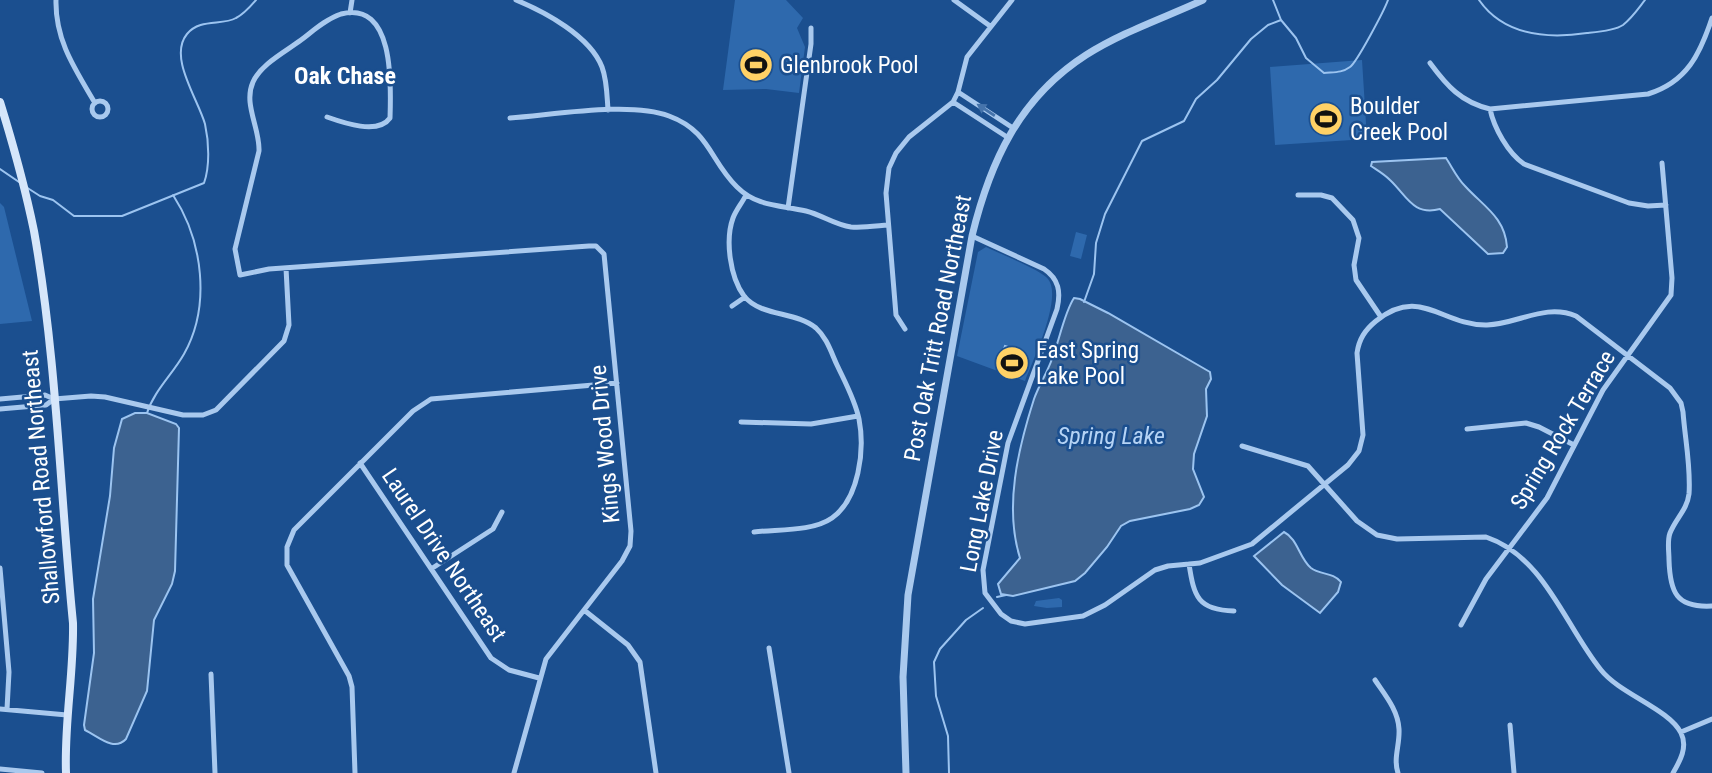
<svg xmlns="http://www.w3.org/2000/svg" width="1712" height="773" font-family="'Roboto Condensed',sans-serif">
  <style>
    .green { fill: #2e69ad }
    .water { fill: #3c6290; stroke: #9cc4f0; stroke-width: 2 }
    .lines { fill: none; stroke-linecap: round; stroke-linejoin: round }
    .stream { stroke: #9cc4f0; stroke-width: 2 }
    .minor { stroke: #a9c9ee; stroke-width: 5 }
    .tertiary { stroke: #a9c9ee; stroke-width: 7 }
    .secondary { stroke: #d6e6fa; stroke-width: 8 }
    .oneway { fill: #4674ac }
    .labels { text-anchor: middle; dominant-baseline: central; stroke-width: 5; stroke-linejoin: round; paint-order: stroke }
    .poi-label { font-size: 23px; fill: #fff; stroke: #1b4f8f; text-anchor: start }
    .street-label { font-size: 23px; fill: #fff; stroke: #1b4f8f }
    .neighbourhood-label { font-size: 24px; font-weight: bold; fill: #fff; stroke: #1b4f8f }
    .water-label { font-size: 24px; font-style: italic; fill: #b5d3f5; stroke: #1b4f8f }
  </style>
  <rect width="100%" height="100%" fill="#1b4f8f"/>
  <path class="green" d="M 735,0 L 786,0 L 803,18 L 797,28 L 805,47 L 799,93 L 766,89 L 723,90 Z
    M 1362,60 L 1367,139 L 1275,145 L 1270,67 Z
    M 0,203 L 4,207 L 32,321 L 0,324 Z
    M 1076,232 L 1087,235 L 1081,259 L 1070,256 Z
    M 986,247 C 998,253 1041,270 1048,279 C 1063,297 1033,360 1025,381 L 957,356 L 978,252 Z
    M 1059,598 L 1062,600 L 1062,607 L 1047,608 L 1034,606 L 1036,601 Z"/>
  <path class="water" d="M 1446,158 C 1452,167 1457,178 1465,186 C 1483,206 1505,217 1507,247 L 1503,253 L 1488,254 L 1440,209 C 1413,216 1407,196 1390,180 C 1384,174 1377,170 1371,166 L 1372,162 Z
    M 1074,298 L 1080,299 L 1108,313 L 1210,372 L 1211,379 L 1206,389 L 1207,416 L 1194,454 L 1193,469 L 1204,497 L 1199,505 L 1190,509 L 1130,521 L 1121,526 L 1107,547 L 1085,573 L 1075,581 L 1013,596 L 1001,594 L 998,584 L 1020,558 C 1004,507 1018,449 1034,399 C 1039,385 1047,373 1052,359 C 1059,342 1064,313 1074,298 Z
    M 1005,346 L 1022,352 L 1015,375 L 1002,370 L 1007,358 L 1002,355 Z
    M 135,413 L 147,413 L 176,424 L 179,428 L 175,571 L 172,584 L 154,620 L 147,691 L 126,739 C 114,752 99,737 85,730 L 84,725 L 94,653 L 93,599 L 110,496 L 114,448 L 122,419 Z
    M 1284,532 C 1298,539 1299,558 1311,568 C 1320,575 1333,572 1341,582 L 1338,592 L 1320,613 L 1282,585 L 1254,556 Z"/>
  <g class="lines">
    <path class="stream" d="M 1273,0 L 1281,20 L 1296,38 L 1306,58 L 1324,73 C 1334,72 1342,73 1350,67 C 1357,62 1384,11 1388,0
      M 1479,0 C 1504,36 1547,39 1587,33 C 1598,32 1614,31 1623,25 C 1632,18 1638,9 1645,0
      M 0,169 L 19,182
      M 26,187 L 40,196 L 53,200 L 74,216 L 122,216 L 204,183 C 210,166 209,142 205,124 C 198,99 168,57 187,34 C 200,18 222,26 236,18 C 244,14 250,7 256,0
      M 1084,302 L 1094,274 L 1096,243 L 1105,214 L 1142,141 L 1184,121 L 1196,99 L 1217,80 L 1251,39 L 1268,25 L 1281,20
      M 147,413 C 154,391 172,375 184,354 C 211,306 203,241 173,195
      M 997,597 L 1006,595
      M 949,773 L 948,736 L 936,696 L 934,662 L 940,649 L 966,620 L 983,608"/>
    <path class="minor" d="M 56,0 C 55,40 75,69 95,103
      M 516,0 C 545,12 590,36 602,67 C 607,80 607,96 608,110
      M 954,0 L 990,26
      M 350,13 L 352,0
      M 1430,63 C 1447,86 1461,102 1490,109 L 1648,94 C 1687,82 1700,54 1712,18
      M 958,92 L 1013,128
      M92 109a8 8 0 1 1 16 0a8 8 0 1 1-16 0Z
      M 953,102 L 1007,137
      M 1490,109 C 1494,128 1508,153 1524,164 L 1629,203 L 1648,206 L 1666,205
      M 327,117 C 344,123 378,135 390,118 C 391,86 395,0 341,14 C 326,19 313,31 301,40 C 285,52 261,64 253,82 C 243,104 260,128 259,151 L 235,249 L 240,275 L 269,269 L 589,246 L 596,246 L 604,254 L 631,531 L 630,546 L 622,561 L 546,659 L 514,773
      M 510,118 C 553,115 630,101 669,116 C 710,131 710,161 737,187 C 757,207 781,205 806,211 C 822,215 835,225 851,227 C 863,228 876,226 888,225
      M 746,195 C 742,203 736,210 733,218 C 725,240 730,277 744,296 C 761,317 796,311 816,328 C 827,338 831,352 837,365 C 845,382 855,400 859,419 C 865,450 859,499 832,518 C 812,532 777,529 754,532
      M 1298,195 L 1321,195 L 1332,198 L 1353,220 L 1359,238 L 1354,265 L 1356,280 L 1381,317
      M 788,208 L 811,44 L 811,28
      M 972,236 L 1044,269 C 1059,279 1061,292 1057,309 L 1008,443 L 983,570 L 985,593 L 1001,614 L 1011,621 L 1025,624 L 1083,616 L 1105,605 L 1155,570 L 1168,566 L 1200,563 L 1252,544 L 1348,465 L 1359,451 L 1363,435 L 1357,353 C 1359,339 1365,330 1376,321 C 1420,285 1442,326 1487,325 C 1518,324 1545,303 1576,316 L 1670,388 L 1681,403 L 1683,412 C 1685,439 1691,467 1689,494 C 1687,510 1676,518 1670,533 C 1667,541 1669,551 1669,560 C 1670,592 1676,608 1712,606
      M 732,306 L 745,297
      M 905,329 L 896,315 L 886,193 L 889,168 L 896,153 L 909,137 L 953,102 L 958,92 L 967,57 L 1012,0
      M 0,399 L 45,395 L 54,399
      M 0,409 L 46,405 L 54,399 L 91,396 L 105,397 L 183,415 L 203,415 L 216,410 L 284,341 L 289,325 L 286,268
      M 741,422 L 811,424 L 858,416
      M 1467,429 L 1526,423 L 1539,427 L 1574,445
      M 1242,446 L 1308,466 L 1357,521 L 1377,535 L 1397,539 L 1486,537 C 1545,557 1565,626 1601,670 C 1620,694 1669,709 1681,733 C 1688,747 1680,761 1673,773
      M 360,463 L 491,658 L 509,670 L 539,678
      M 1189,564 C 1194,597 1198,610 1234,611
      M 0,568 L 9,672 L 7,709
      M 431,569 L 493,529 L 502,512
      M 584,610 L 628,645 L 640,662 L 656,773
      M 1461,625 L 1486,579 L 1547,498 L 1603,390 L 1671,295 L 1672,278 L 1662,163
      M 769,648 L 789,773
      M 211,674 L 215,773
      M 1375,680 C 1385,695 1398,710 1399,729 C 1400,745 1393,758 1398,773
      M 0,709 L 67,715
      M 1510,725 L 1514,773
      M 1681,732 L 1712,719
      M 0,769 L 42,773
      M 355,773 L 352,687 L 349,676 L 287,565 L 287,547 L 294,530 L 413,411 L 431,399 L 617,383"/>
    <path class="tertiary" d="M 906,773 L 903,677 L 908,595 L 972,236 C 990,162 1019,98 1086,55 C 1122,32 1164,18 1203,0"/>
    <path class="secondary" d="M 0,102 C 13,144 25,187 34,231 C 57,360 60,493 73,623 C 74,673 64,723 66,773"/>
  </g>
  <defs><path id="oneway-solid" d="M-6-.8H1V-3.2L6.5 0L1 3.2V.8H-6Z" transform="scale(1.75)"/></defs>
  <use class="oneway" href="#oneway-solid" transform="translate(986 110) rotate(-147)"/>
  <defs>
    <g id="stadium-disc" transform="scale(1.75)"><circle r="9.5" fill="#ffd166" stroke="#1b4f8f"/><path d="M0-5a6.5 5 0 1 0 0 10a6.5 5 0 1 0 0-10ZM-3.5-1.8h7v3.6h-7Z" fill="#111"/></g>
  </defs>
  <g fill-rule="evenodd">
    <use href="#stadium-disc" x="756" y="65"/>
    <use href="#stadium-disc" x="1326" y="119"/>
    <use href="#stadium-disc" x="1012" y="363"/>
  </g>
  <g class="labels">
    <g class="poi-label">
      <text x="780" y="65">Glenbrook Pool</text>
      <text x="1350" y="106">Boulder<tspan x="1350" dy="26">Creek Pool</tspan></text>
      <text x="1036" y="350">East Spring<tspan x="1036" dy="26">Lake Pool</tspan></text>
    </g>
    <g class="street-label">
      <text transform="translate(938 328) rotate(-79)">Post Oak Tritt Road Northeast</text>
      <text transform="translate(1563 430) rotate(-59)">Spring Rock Terrace</text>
      <text transform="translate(605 444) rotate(-95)">Kings Wood Drive</text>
      <text transform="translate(41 477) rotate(-95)">Shallowford Road Northeast</text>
      <text transform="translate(982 501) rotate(-79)">Long Lake Drive</text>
      <text transform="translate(444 555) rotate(56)">Laurel Drive Northeast</text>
    </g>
    <g class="neighbourhood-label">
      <text x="345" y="76">Oak Chase</text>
    </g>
    <g class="water-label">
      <text x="1111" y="436">Spring Lake</text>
    </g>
  </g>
</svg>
